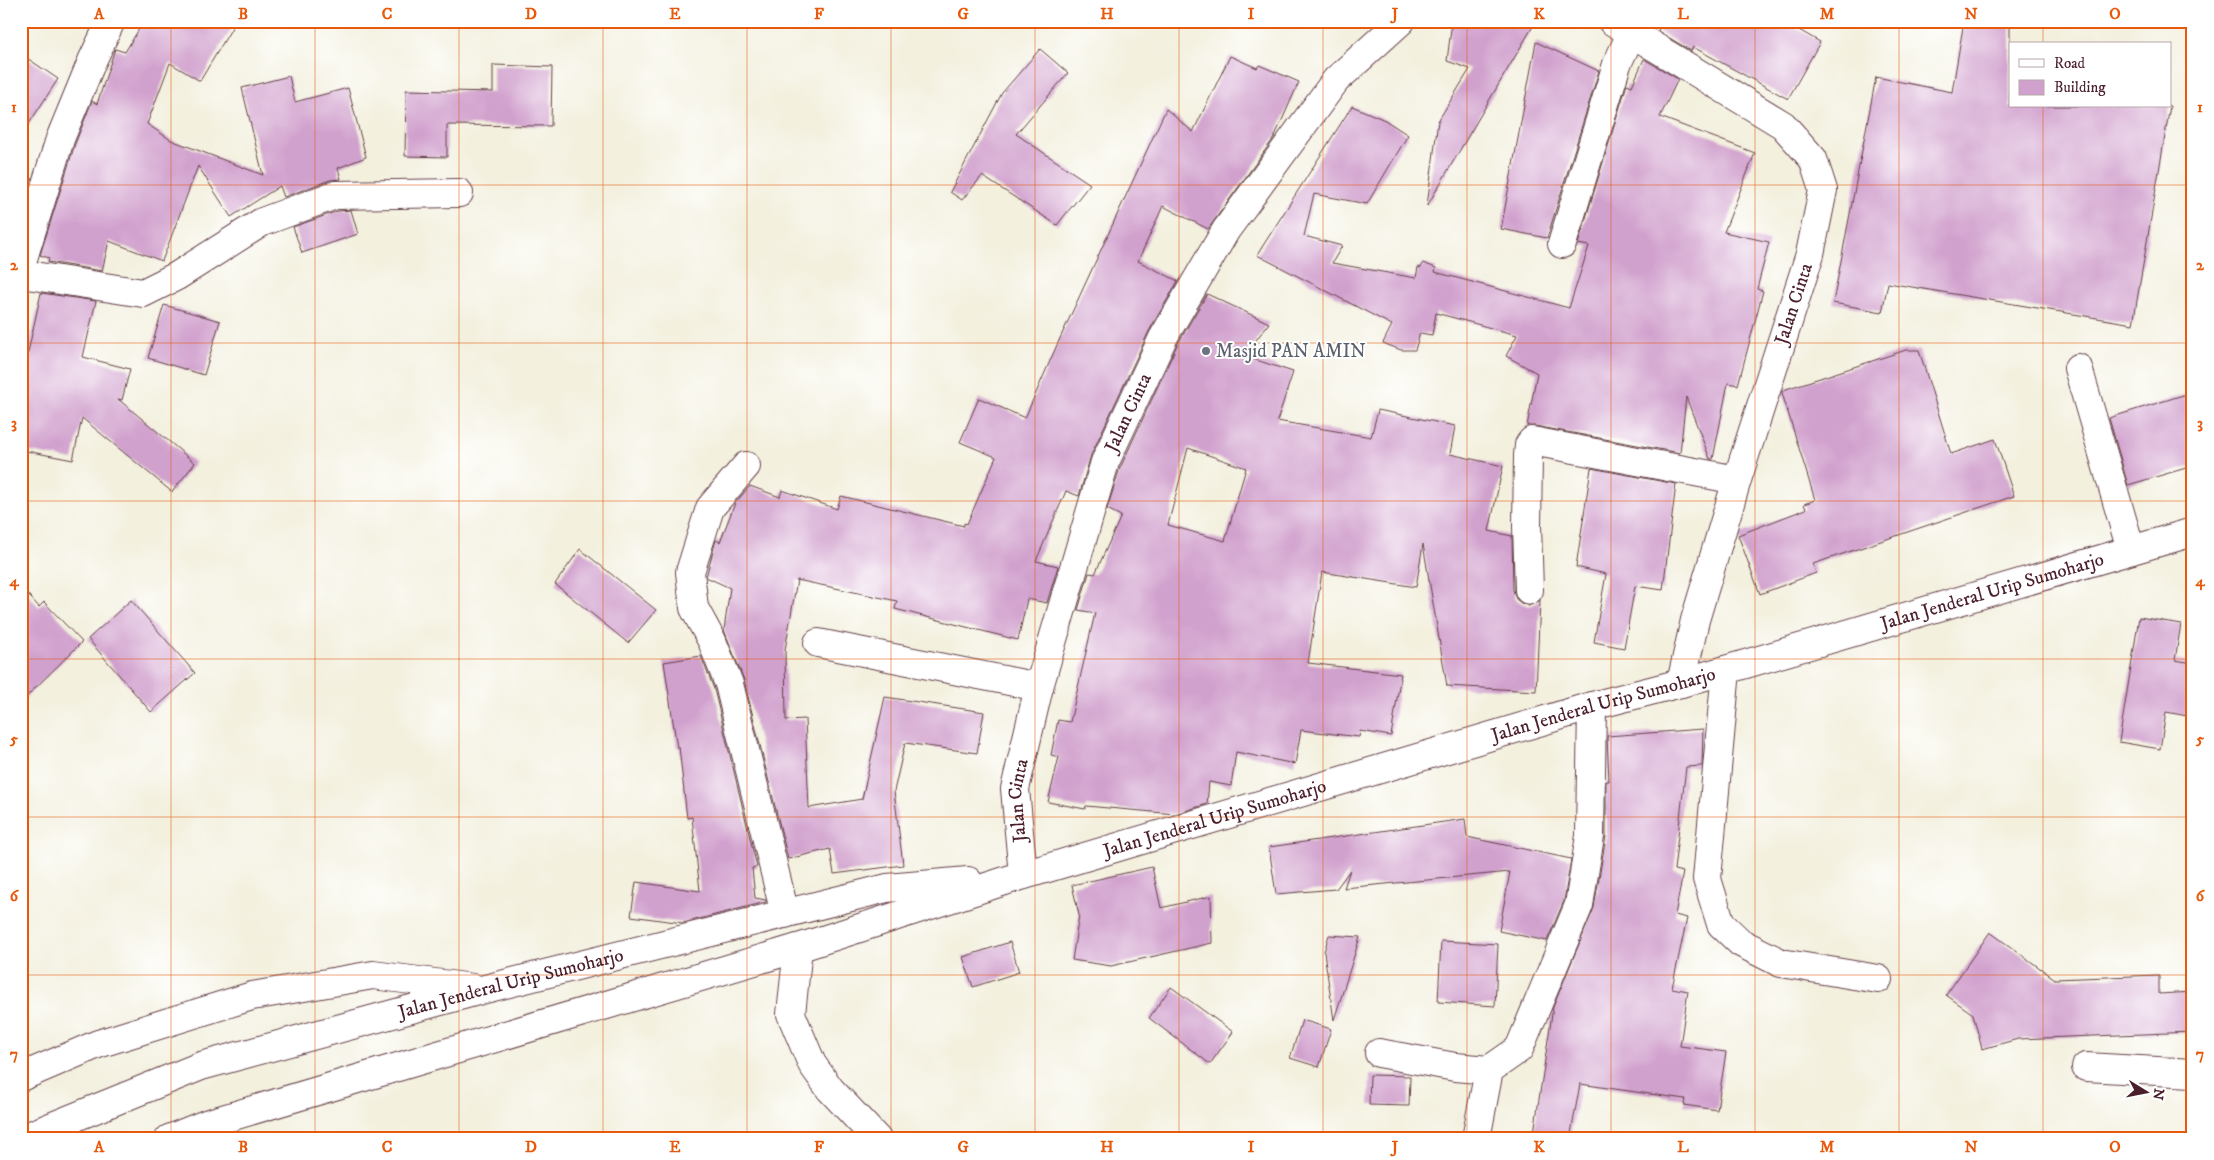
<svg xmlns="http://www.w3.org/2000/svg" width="2214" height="1160" font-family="'IM FELL DW Pica',serif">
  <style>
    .building { fill: #d1a1ce; fill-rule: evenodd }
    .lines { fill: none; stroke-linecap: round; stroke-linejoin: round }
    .minor-casing { stroke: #633e46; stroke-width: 30 }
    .highway-casing { stroke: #633e46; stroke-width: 30 }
    .minor { stroke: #fff; stroke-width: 28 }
    .highway { stroke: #fff; stroke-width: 28 }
    .grid { fill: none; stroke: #e8590c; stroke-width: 1; stroke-opacity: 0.55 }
    .worship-dot { fill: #6b7280; stroke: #fff; stroke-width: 2 }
    .labels { text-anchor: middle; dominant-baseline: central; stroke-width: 4; stroke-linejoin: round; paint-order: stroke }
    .street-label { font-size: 19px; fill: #4a1f2b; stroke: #fff }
    .worship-label { font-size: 19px; fill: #5b616d; stroke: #fff; text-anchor: start }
    .neatline { fill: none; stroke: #e8590c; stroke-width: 2 }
    .grid-label { font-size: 16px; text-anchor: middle; font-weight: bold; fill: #e8590c }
  </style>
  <rect width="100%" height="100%" fill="#fff"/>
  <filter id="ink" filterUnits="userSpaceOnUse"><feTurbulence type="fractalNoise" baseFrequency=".02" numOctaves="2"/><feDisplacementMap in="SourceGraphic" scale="10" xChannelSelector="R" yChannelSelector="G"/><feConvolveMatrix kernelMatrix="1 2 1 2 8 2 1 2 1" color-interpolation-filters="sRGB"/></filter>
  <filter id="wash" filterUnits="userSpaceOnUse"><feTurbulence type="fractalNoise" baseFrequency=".0096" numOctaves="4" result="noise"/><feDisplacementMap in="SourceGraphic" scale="20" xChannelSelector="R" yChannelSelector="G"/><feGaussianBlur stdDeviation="1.12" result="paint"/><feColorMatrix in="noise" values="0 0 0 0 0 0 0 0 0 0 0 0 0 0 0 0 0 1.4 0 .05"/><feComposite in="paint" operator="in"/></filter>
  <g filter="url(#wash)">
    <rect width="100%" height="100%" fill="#f3f0de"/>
    <g id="blocks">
      <path class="building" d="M 144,21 L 236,21 L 200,81 L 170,63 L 147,124 L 171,140 L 263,175 L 242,88 L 289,76 L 295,102 L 348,88 L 366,157 L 338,168 L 341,179 L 330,180 L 284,197 L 280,186 L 231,217 L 198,166 L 162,261 L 109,241 L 102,271 L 48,262 L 49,258 L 40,255 L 75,144 L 92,101 L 97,104 L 115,49 L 125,52 Z
        M 1452,21 L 1536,21 L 1427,206 L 1438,121 L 1470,69 L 1447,61 Z
        M 1647,21 L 1783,21 L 1820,42 L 1788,99 L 1693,47 L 1691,51 L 1658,31 L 1659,28 Z
        M 1964,21 L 2010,21 L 2010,106 L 2170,106 L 2133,324 L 1888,283 L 1882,312 L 1833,303 L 1876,77 L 1952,92 Z
        M 1536,42 L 1599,71 L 1547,238 L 1501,229 Z
        M 1040,49 L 1068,73 L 1016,134 L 1090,184 L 1057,225 L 982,176 L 962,200 L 950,192 L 1002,93 Z
        M 21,54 L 58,79 L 21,136 Z
        M 1230,56 L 1257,68 L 1259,65 L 1299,82 L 1274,138 L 1208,229 L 1163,206 L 1138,261 L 1178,281 L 1149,331 L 1091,455 L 1079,496 L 1066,491 L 1036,561 L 1058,566 L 1047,603 L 1027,599 L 1018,640 L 895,609 L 897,601 L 797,580 L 785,650 L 786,720 L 805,719 L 809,808 L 862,799 L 885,697 L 984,712 L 977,753 L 905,743 L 894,791 L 903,865 L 834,874 L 830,849 L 788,859 L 744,680 L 724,630 L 730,588 L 706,577 L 716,540 L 720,542 L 735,503 L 750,486 L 780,497 L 782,490 L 837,509 L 841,496 L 964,526 L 964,523 L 967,524 L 996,457 L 960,442 L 979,398 L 1025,418 L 1057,345 L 1166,109 L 1193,132 Z
        M 1644,59 L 1678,79 L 1660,117 L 1755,153 L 1724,232 L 1769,242 L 1757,289 L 1763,291 L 1738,385 L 1728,383 L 1713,459 L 1710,459 L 1686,397 L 1680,453 L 1535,426 L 1527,426 L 1537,373 L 1506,356 L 1517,335 L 1436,313 L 1432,335 L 1420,333 L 1415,350 L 1401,350 L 1383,343 L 1392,325 L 1257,255 L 1352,106 L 1385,120 L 1408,135 L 1367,204 L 1314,194 L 1304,236 L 1342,246 L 1332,263 L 1416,278 L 1418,267 L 1421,268 L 1423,263 L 1436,268 L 1435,272 L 1569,308 L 1589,246 L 1578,244 L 1627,84 L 1632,86 Z
        M 493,65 L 552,67 L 551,126 L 447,125 L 447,157 L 405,156 L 406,90 L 493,92 Z
        M 351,210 L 358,234 L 302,253 L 293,227 L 338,211 Z
        M 41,293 L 96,301 L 83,357 L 130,369 L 122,400 L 118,399 L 195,463 L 172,492 L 82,418 L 73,460 L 21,450 L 21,384 Z
        M 1207,294 L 1269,323 L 1244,356 L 1293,372 L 1277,421 L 1371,437 L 1378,410 L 1455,426 L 1450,454 L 1503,466 L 1489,531 L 1512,536 L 1513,590 L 1516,599 L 1521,603 L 1529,606 L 1540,600 L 1536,691 L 1447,686 L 1423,544 L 1416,587 L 1322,572 L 1308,663 L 1401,674 L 1391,736 L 1360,731 L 1359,737 L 1301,730 L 1295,764 L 1236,752 L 1231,786 L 1209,782 L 1207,804 L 1175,814 L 1086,806 L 1085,809 L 1048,802 L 1059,757 L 1051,755 L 1058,720 L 1070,722 L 1095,613 L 1078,610 L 1089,573 L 1095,574 L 1121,516 L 1107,509 L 1120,468 L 1177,345 ZM 1188,448 L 1246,468 L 1225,541 L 1168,525 Z
        M 164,305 L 220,321 L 204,375 L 148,358 Z
        M 1906,350 L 1919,350 L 1951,454 L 1995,439 L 2014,496 L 1813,564 L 1816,573 L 1760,594 L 1738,535 L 1806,509 L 1804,504 L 1815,500 L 1782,393 L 1783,390 Z
        M 2193,392 L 2193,466 L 2128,485 L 2109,418 Z
        M 1591,468 L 1676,484 L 1663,590 L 1635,586 L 1624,648 L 1594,642 L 1606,574 L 1576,567 Z
        M 580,549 L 656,610 L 628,643 L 555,584 Z
        M 21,587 L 39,607 L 44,602 L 82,642 L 21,702 Z
        M 131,600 L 195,673 L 151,712 L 88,639 Z
        M 2139,617 L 2181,624 L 2175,660 L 2193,663 L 2193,717 L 2166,712 L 2160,749 L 2119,742 Z
        M 701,656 L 714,689 L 757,867 L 752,868 L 755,898 L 766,900 L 766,902 L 683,923 L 631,916 L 636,882 L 700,891 L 692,817 L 687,818 L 679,747 L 677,748 L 664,662 Z
        M 1703,729 L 1702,766 L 1686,767 L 1674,870 L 1683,872 L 1675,915 L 1687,918 L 1672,988 L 1688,991 L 1680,1046 L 1726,1052 L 1717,1110 L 1684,1105 L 1685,1099 L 1580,1084 L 1570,1139 L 1533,1139 L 1553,1007 L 1594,908 L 1606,836 L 1606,781 L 1609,781 L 1607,736 Z
        M 1465,819 L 1467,837 L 1571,859 L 1564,901 L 1547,941 L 1499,931 L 1510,872 L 1344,888 L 1350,870 L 1336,889 L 1276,894 L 1269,847 Z
        M 1152,867 L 1161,908 L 1211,896 L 1212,943 L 1111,966 L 1072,960 L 1079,915 L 1072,885 Z
        M 1990,932 L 2055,979 L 2159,975 L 2159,994 L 2193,992 L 2193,1032 L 2018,1039 L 1982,1049 L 1973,1014 L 1946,995 Z
        M 1329,935 L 1360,937 L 1334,1020 L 1324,952 Z
        M 1441,941 L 1498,944 L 1495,1006 L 1438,1002 Z
        M 1010,942 L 1019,972 L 973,987 L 963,957 Z
        M 1171,987 L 1233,1032 L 1210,1064 L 1149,1018 Z
        M 1302,1020 L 1331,1029 L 1319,1067 L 1290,1058 Z
        M 1370,1075 L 1410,1076 L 1409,1106 L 1369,1105 Z"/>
    </g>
  </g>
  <g filter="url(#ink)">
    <use href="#blocks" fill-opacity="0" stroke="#633e46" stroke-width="1"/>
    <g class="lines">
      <g class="minor-casing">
        <g id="minor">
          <path d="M 1612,21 L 1783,125 L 1813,159 L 1823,190 L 1810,254 L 1737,480 L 1695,620 L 1681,683"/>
          <path d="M 1562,244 L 1617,64 L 1631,34"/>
          <path d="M 21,265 L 60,139 L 92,61 L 111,21"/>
          <path d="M 21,274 L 143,293 L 177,276 L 262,222 L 335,195 L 459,193"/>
          <path d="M 2078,368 L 2131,550"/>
          <path d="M 746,466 L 710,508 L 690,572 L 694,608 L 712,641 L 729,684 L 785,914"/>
          <path d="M 1529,590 L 1527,526 L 1528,456 L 1529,445 L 1532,441 L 1737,480"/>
          <path d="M 818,643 L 1039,687"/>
          <path d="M 1726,670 L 1707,879 L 1721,924 L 1741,943 L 1781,963 L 1878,979"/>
          <path id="s1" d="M 1023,875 L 1015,789 L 1039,687 L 1105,462 L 1163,338 L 1226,230 L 1336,80 L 1401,21"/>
          <path d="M 798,948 L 791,1014 L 812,1064 L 830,1089 L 877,1139"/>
          <path d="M 1379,1053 L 1455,1067 L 1489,1070 L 1519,1049 L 1579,905 L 1590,836 L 1592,706"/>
          <path d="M 2086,1067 L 2193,1073"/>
          <path d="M 1476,1139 L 1489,1070"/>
        </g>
      </g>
      <g class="highway-casing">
        <g id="highway">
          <path d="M 21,1077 L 98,1044 L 252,996 L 373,975 L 473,988"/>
          <path id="s2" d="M 21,1139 L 201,1066 L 485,989 L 887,888 L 968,881"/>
          <path id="s3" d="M 169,1139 L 206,1124 L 798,948 L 1014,878 L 1592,706 L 1681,683 L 2193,532"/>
        </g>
      </g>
      <use href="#minor" class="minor"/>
      <use href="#highway" class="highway"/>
    </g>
  </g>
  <path class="grid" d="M 171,21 L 171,1139M 315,21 L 315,1139M 459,21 L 459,1139M 603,21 L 603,1139M 747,21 L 747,1139M 891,21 L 891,1139M 1035,21 L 1035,1139M 1179,21 L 1179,1139M 1323,21 L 1323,1139M 1467,21 L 1467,1139M 1611,21 L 1611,1139M 1755,21 L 1755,1139M 1899,21 L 1899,1139M 2043,21 L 2043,44M 2043,106 L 2043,1139M 21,185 L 2193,185M 21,343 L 2193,343M 21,501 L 2193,501M 21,659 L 2193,659M 21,817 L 2193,817M 21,975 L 2193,975"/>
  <circle class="worship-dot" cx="1206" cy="351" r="5"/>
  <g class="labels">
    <g class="street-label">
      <text transform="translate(1794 304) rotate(-72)">Jalan Cinta</text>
      <text stroke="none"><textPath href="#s1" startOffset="480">Jalan Cinta</textPath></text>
      <text stroke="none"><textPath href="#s3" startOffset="1904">Jalan Jenderal Urip Sumoharjo</textPath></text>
      <text stroke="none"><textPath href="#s3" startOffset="1499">Jalan Jenderal Urip Sumoharjo</textPath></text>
      <text stroke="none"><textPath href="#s1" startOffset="75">Jalan Cinta</textPath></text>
      <text stroke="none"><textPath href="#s3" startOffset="1094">Jalan Jenderal Urip Sumoharjo</textPath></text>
      <text stroke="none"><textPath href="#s2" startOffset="515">Jalan Jenderal Urip Sumoharjo</textPath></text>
    </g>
    <g class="worship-label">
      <text x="1216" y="351">Masjid PAN AMIN</text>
    </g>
  </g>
  <rect width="2214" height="1160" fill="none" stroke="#fff" stroke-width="55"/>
  <rect x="2009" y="42" width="162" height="65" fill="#ffffff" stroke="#b7a5aa"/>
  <rect x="2019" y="59" width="25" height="8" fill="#ffffff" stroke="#b7a5aa"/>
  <text x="2054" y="68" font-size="15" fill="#4a1f2b">Road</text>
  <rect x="2019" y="80" width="25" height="15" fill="#d1a1ce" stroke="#b7a5aa"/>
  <text x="2054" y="92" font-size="15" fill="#4a1f2b">Building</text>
  <g transform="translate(2146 1092) rotate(100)" stroke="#ffffff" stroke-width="4" paint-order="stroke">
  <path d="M0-4L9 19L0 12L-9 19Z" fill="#4a1f2b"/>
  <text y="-8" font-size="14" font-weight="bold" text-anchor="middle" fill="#4a1f2b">N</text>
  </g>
  <rect x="28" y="28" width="2158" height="1104" class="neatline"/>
  <g class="grid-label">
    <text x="99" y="19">A</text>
    <text x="243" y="19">B</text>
    <text x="387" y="19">C</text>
    <text x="531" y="19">D</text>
    <text x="675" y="19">E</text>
    <text x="819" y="19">F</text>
    <text x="963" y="19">G</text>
    <text x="1107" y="19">H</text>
    <text x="1251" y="19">I</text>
    <text x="1395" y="19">J</text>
    <text x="1539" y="19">K</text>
    <text x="1683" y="19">L</text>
    <text x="1827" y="19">M</text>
    <text x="1971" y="19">N</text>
    <text x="2115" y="19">O</text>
    <text x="14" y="112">1</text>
    <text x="2200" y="112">1</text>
    <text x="14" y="270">2</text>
    <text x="2200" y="270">2</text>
    <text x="14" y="428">3</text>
    <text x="2200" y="428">3</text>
    <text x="14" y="586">4</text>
    <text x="2200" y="586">4</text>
    <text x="14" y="744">5</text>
    <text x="2200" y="744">5</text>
    <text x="14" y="901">6</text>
    <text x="2200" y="901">6</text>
    <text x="14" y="1059">7</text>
    <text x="2200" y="1059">7</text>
    <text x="99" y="1152">A</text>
    <text x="243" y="1152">B</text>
    <text x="387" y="1152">C</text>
    <text x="531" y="1152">D</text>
    <text x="675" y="1152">E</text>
    <text x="819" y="1152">F</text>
    <text x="963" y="1152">G</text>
    <text x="1107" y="1152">H</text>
    <text x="1251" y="1152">I</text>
    <text x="1395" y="1152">J</text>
    <text x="1539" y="1152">K</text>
    <text x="1683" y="1152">L</text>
    <text x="1827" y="1152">M</text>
    <text x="1971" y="1152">N</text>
    <text x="2115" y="1152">O</text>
  </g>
</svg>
